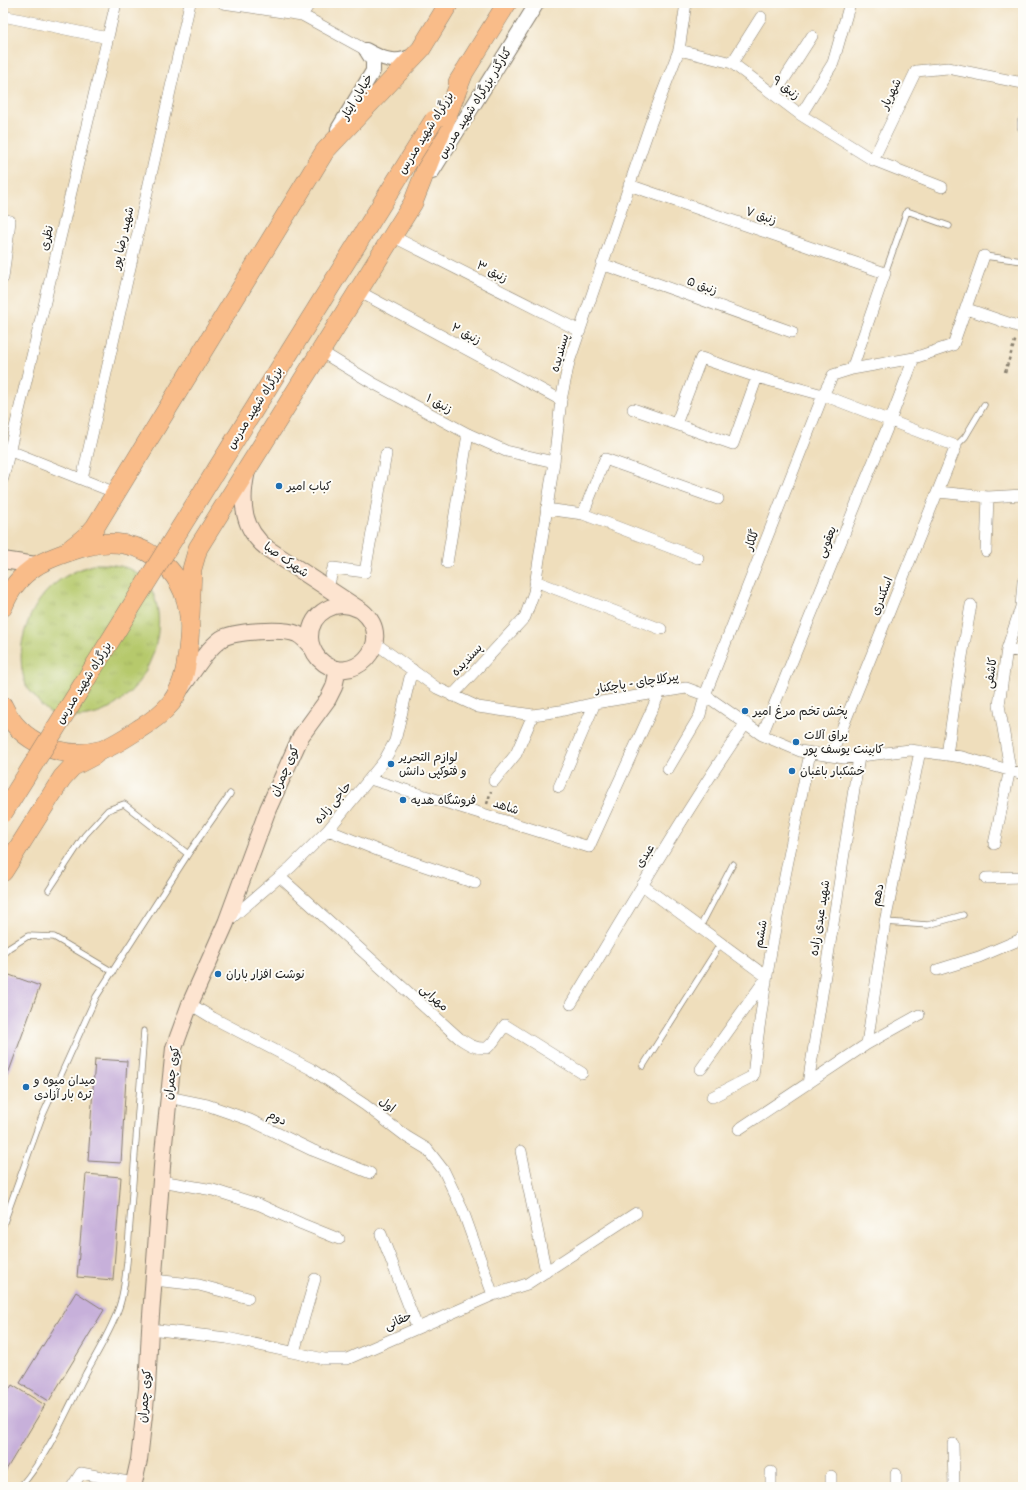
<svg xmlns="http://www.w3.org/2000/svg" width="1026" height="1490" font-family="'Balsamiq Sans','Playpen Sans Arabic',sans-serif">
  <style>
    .grass { fill: url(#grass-tufts); stroke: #697244 }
    .building { fill: #c7b0da }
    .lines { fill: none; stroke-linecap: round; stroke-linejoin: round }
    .service-casing { stroke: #867d6c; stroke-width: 7 }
    .minor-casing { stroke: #867d6c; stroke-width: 12 }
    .tertiary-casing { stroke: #867d6c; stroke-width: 16 }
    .secondary-casing { stroke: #867d6c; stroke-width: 18 }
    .trunk-casing { stroke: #867d6c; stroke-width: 20 }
    .path { stroke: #867d6c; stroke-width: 2.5; stroke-dasharray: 3 3; stroke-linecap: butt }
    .service { stroke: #fff; stroke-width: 5.5 }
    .minor { stroke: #fff; stroke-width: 11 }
    .tertiary { stroke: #fff; stroke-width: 14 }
    .secondary { stroke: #fde4d0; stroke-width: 16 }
    .trunk { stroke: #f9bc89; stroke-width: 19 }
    .trunk-bridge-casing { stroke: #867d6c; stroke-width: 20; stroke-linecap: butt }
    .trunk-bridge { stroke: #f9bc89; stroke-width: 19 }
    .poi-dot { fill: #1f6fb2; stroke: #fdfcf7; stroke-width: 1.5 }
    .labels { text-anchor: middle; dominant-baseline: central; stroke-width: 4; stroke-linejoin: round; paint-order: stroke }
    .street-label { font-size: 12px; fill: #1c1c1c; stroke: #fdfcf7 }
    .poi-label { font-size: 12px; fill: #1c1c1c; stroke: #fdfcf7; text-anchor: start }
  </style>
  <defs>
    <pattern id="grass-tufts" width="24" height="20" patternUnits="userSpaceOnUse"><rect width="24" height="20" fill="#b6c96c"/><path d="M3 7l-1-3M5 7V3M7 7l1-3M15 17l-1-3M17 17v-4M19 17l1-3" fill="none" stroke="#9cac5d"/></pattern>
  </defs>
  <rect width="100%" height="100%" fill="#fdfcf7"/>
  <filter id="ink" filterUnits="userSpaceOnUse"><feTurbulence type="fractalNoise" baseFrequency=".025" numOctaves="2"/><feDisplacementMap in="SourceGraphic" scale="8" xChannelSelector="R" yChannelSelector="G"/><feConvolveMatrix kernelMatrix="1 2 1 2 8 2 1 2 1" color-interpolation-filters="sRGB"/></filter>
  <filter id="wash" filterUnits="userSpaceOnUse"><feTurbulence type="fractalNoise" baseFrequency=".012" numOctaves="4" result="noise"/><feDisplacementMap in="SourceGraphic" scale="16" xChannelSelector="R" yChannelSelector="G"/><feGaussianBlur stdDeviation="0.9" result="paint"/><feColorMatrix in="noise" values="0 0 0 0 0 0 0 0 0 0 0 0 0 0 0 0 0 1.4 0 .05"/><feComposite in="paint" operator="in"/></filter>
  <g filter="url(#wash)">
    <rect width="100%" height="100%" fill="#efdebc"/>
    <path class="grass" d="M 96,564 C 111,564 126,565 139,574 C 148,580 153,591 156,602 C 169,650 131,716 78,717 C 72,717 66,718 60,717 C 48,713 42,707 35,697 C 32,693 28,689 26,685 C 14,653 25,613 49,589 C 62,576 78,569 96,564 Z"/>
    <g id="blocks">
      <path class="building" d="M 4,973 L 40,986 L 3,1088 L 3,975 Z
        M 95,1059 L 127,1061 L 121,1163 L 88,1161 Z
        M 86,1174 L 121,1177 L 113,1280 L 77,1277 Z
        M 76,1292 L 104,1310 L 49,1401 L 20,1383 Z
        M 12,1385 L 45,1405 L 3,1475 L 3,1399 Z"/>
    </g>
  </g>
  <g filter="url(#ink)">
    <use href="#blocks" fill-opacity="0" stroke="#867d6c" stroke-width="1"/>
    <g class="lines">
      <g class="service-casing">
        <path id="service" d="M 984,256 L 1023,261
          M 885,273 L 907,211 L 949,226
          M 956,446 L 965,437 L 984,405
          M 49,890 L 85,835 L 108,810 L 124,804 L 188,854
          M 885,922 L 928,925 L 963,915
          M 700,927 L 733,864
          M 3,954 L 9,948 L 28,936 L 54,937 L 113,972
          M 643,1066 L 721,943
          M 3,1225 L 41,1119 L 96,997 L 188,854 L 230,794
          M 20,1487 C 49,1454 66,1412 86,1373 C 97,1353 110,1332 118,1310 C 124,1295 125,1279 127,1262 L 144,1031"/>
      </g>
      <g class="minor-casing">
        <path id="minor" d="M 223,3 L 302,15 L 366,50
          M 302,15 L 310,3
          M 3,16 L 108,38
          M 679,50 L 732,63 L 801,115 L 873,160 L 942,187
          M 732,63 L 761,17
          M 774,95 L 812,36
          M 801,115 L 833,63 L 850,3
          M 1023,127 L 1023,122
          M 873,160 L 916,71 L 948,68 L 1023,83
          M 629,185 L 885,273 L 852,369
          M 3,219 L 10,221 L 3,278
          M 392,236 L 580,331
          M 602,264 L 792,332
          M 358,291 L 561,400
          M 967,309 L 1023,328
          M 320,351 L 371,382 L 468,434 L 506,451 L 554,462
          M 633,409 L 733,444 L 757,377
          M 676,424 L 701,358 L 757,377 L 823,395 L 956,446 L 831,756
          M 3,448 L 116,493
          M 3,478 L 116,3
          M 82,479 L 190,3
          M 938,492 L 988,497 L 1023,495
          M 546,509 L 583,514 L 698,558
          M 583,514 L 605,459 L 718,499
          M 986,551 L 988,497
          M 447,563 L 468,434
          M 535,581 L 661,629
          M 328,588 L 333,568 L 365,572 L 386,454
          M 375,643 L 437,688 L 478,707 L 533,715 L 560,711 L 595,703 L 686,688 L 705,695 L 762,735 L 800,751 L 844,758 L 910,750 L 962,757 L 1023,774
          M 1007,649 L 1023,652
          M 452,696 L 525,617 L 534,592 L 554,462 L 561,400 L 569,362 L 650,125 L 679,50 L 686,3
          M 762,735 L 890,421 L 914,358
          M 947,755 L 957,685 L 971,605
          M 668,769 L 700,715 L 705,695 L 823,395 L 833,375 L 852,369 L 914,358 L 953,345 L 984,256
          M 370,779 L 483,814 L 589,847 L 660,692
          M 494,781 L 516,754 L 533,715
          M 559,787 L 595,703
          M 328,830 L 377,850 L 475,883
          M 994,844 L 1010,769 L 999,705 L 1007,649 L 1021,607 L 1023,582
          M 280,877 L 459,1038 C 468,1044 475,1049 487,1048 L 493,1042 L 505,1025 L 582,1073
          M 986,878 L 1023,877
          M 642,885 L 767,977 L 701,1069
          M 228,921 L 291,867 L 328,830 L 384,761 L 395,741 L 412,669
          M 937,970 L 979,957 L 1019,940 L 1023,936
          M 190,1004 L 213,1018 L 311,1069 L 365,1105 L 407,1137 L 427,1149 L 444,1171 L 463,1211 L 493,1295
          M 571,1004 C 628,910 683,814 746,723
          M 867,1044 L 885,922 L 920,751
          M 808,1084 L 859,757
          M 168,1097 L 207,1105 L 250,1120 L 312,1150 L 370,1173
          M 712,1097 L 753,1076 C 765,967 788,860 810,753
          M 739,1129 L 867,1044 L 919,1015
          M 521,1151 L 546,1272
          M 161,1181 L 213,1190 L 260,1205 L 302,1224 L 339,1239
          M 381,1234 L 417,1327
          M 154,1280 L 199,1285 L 248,1298
          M 150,1329 L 227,1338 L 324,1359 L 347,1359 L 493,1295 L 527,1284 L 636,1213
          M 294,1352 L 315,1279
          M 953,1444 L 954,1487
          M 771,1472 L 771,1487
          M 72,1487 L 81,1473 L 133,1483
          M 831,1487 L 831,1476
          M 896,1487 L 896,1474"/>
      </g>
      <g class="tertiary-casing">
        <path id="tertiary" d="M 366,50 C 382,59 396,65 414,55
          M 338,129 L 373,71 L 373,61 L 366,50
          M 432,172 L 537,3"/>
      </g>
      <g class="secondary-casing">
        <path id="secondary" d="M 247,471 C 240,502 242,529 268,549 L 362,611 C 399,642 350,691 319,659 C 314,653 310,645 310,637 C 310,612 337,598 358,609
          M 3,560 L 36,565
          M 182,687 C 194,671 205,651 221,639 C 233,631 284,628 297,634 C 303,637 308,643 312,648
          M 133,1487 L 139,1460 L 147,1389 L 150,1329 L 163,1153 L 174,1048 L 190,1004 L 226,923 L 268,809 L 301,736 L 328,699 L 334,687 L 338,669"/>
      </g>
      <g class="trunk-casing">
        <path id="trunk" d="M 458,82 L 507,3
          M 65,553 L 89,534 L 95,527 L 325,151 L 421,49 L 449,3
          M 3,607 C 18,568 47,558 84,547 C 111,539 141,543 163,563 C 185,583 192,610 189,640 C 187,662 185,684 171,703 C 162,714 151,722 139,729 C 127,737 115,745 102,750 C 63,761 20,743 3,706
          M 190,617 L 192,569 L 198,548 L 413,203 L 464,72
          M 3,872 L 62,778 L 72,767 L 95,755"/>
      </g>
      <path class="path" d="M 1005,372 L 1016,338
        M 487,804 L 491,791"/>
      <use href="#service" class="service"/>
      <use href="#minor" class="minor"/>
      <use href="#tertiary" class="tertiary"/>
      <use href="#secondary" class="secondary"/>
      <use href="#trunk" class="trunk"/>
      <g class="trunk-bridge-casing">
        <path id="trunk-bridge" d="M 3,813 L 434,120"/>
      </g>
      <use href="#trunk-bridge" class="trunk-bridge"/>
    </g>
  </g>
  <g class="poi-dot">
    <circle cx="279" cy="486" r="4"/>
    <circle cx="745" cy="711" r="4"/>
    <circle cx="796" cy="742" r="4"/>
    <circle cx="391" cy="764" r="4"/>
    <circle cx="792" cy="771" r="4"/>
    <circle cx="403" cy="800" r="4"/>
    <circle cx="218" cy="974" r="4"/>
    <circle cx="26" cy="1087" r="4"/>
  </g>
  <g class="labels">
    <g class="street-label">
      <text transform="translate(786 88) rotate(37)">زنبق ۹</text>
      <text transform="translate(891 94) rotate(-64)">شهریار</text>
      <text transform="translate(357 97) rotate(-59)">خیابان ایثار</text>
      <text transform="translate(475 103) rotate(-58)">کنارگذر بزرگراه شهید مدرس</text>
      <text transform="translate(426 133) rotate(-58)">بزرگراه شهید مدرس</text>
      <text transform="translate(761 216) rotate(19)">زنبق ۷</text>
      <text transform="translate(47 238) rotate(-77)">نظری</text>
      <text transform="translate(123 238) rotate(-77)">شهید رضا پور</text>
      <text transform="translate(492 272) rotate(27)">زنبق ۳</text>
      <text transform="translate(702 286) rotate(20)">زنبق ۵</text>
      <text transform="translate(466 334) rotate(28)">زنبق ۲</text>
      <text transform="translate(560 353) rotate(-74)">پسندیده</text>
      <text transform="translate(439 404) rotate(28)">زنبق ۱</text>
      <text transform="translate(255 408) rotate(-58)">بزرگراه شهید مدرس</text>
      <text transform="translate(752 540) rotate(-69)">گلکار</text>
      <text transform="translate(827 542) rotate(-68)">یعقوبی</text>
      <text transform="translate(286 560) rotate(35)">شهرک صبا</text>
      <text transform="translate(882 596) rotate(-68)">اسکندری</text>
      <text transform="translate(467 660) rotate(-47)">پسندیده</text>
      <text transform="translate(991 673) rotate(-82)">کاشفی</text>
      <text transform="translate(84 683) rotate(-58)">بزرگراه شهید مدرس</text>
      <text transform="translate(637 683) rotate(-9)">پیرکلاچای - پاچکنار</text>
      <text transform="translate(285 771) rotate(-66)">کوی چمران</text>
      <text transform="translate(333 803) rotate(-50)">حاجی زاده</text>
      <text transform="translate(506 807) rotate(18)">شاهد</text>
      <text transform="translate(645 856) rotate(-58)">عبدی</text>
      <text transform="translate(878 895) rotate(-79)">دهم</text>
      <text transform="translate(820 918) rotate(-81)">شهید عبدی زاده</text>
      <text transform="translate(761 934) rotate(-80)">ششم</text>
      <text transform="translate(434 998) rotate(42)">مهرابی</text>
      <text transform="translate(172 1073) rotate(-82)">کوی چمران</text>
      <text transform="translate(387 1105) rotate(37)">اول</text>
      <text transform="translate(277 1118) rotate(26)">دوم</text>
      <text transform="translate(398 1321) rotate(-24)">حقانی</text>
      <text transform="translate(145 1396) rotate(-85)">کوی چمران</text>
    </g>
    <g class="poi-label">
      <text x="287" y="486">کباب امیر</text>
      <text x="753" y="711">پخش تخم مرغ امیر</text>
      <text x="804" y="735">یراق آلات<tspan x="804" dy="14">کابینت یوسف پور</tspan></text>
      <text x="399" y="757">لوازم التحریر<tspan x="399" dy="14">و فتوکپی دانش</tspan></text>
      <text x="800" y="771">خشکبار باغبان</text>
      <text x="411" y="800">فروشگاه هدیه</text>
      <text x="226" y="974">نوشت افزار باران</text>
      <text x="34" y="1080">میدان میوه و<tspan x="34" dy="14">تره بار آزادی</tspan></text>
    </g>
  </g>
  <rect width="1026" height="1490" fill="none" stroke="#fdfcf7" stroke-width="16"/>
</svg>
